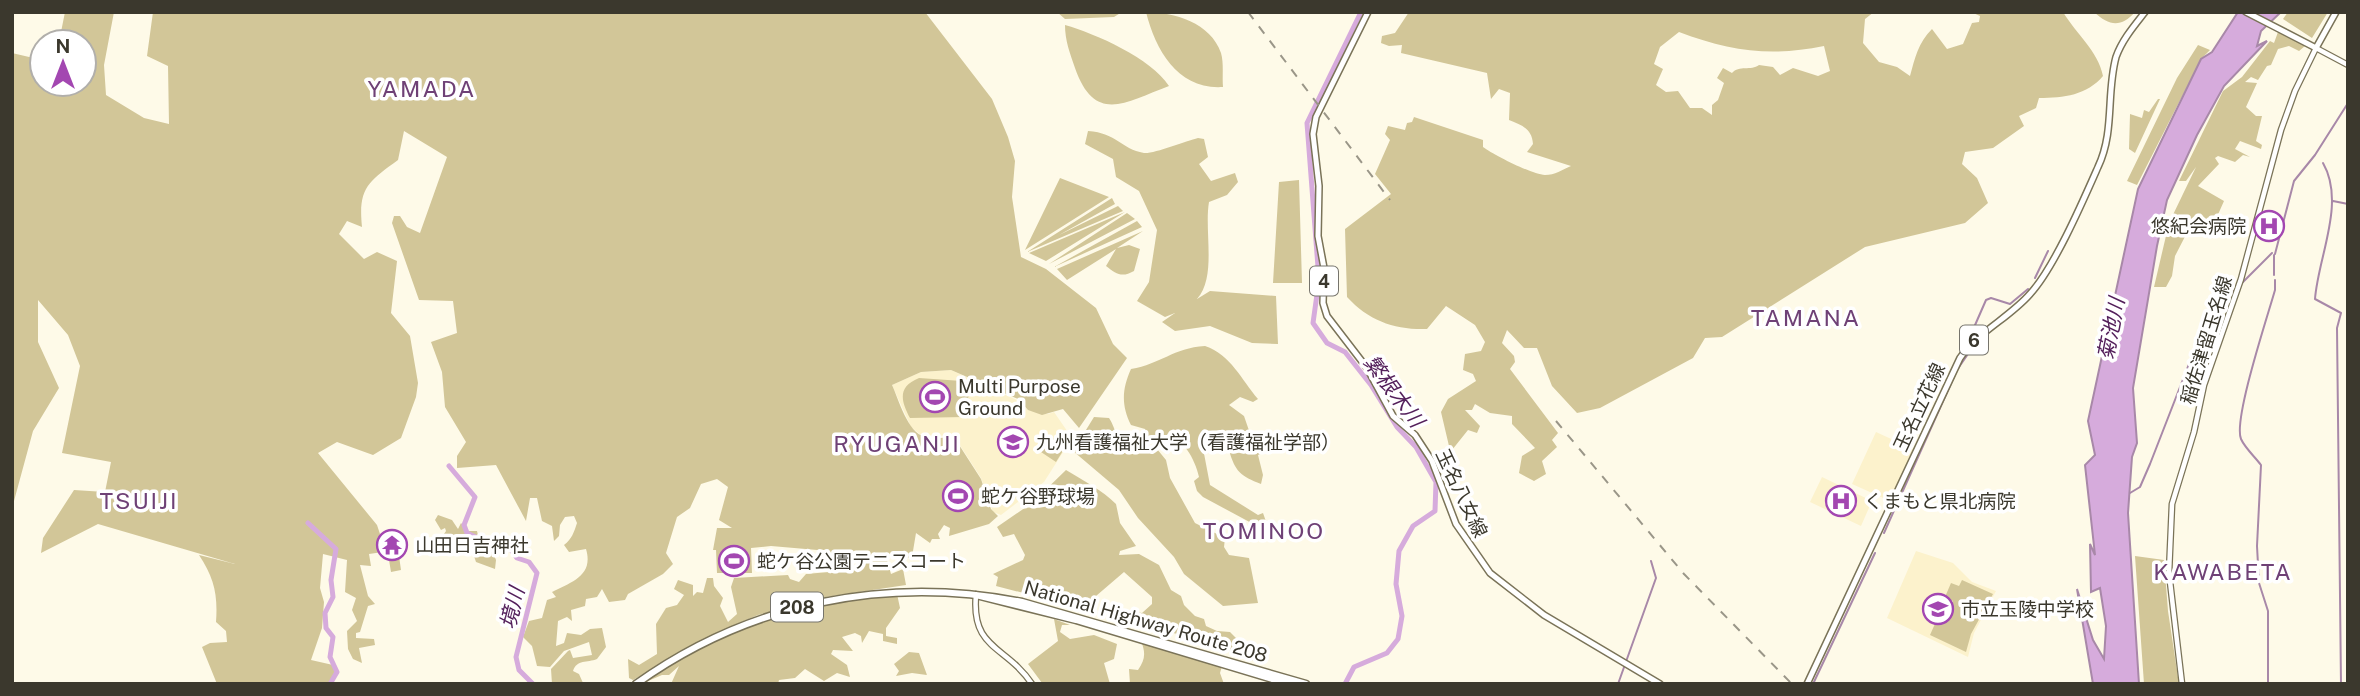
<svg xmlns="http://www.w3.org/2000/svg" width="2360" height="696" font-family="'Public Sans','Noto Sans JP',sans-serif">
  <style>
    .built { fill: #fcf2cc }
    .green { fill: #d2c698; fill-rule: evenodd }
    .water { fill: #d6abdc; stroke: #a888a8; stroke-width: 2 }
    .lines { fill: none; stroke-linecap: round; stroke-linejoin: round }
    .stream { stroke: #a888a8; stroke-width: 2 }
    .river { stroke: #d6abdc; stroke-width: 5 }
    .secondary-casing { stroke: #7a7358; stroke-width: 7 }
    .primary-casing { stroke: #7a7358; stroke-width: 8 }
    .trunk-casing { stroke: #7a7358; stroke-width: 9 }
    .secondary { stroke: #fff; stroke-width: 4.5 }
    .primary { stroke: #fff; stroke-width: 5 }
    .trunk { stroke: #fff; stroke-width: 6 }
    .rail { stroke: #9a9688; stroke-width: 2; stroke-dasharray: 9 9; stroke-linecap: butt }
    .labels { text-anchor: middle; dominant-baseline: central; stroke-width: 7; stroke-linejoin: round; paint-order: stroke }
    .shield { fill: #fff; stroke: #76746c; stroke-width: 2 }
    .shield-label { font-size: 18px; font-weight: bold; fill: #3b382d }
    .poi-label { font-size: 19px; fill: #3b382d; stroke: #fff; text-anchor: start }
    .street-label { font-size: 19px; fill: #3b382d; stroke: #fff }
    .water-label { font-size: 21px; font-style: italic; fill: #54205b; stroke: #fff }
    .quarter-label { font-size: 23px; letter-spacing: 2px; fill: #6f4176; stroke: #fff }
  </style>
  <rect width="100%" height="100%" fill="#fefae8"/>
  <path class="built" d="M 951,370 L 1017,400 L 1028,410 L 1048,414 L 1054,412 L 1072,438 L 1044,482 L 1001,515 L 993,512 L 981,478 L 954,436 L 921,435 L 911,427 L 892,385 L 921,372 Z
    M 1876,432 L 1913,449 L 1890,501 L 1852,484 Z
    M 1822,477 L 1872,501 L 1861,526 L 1810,502 Z
    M 1916,551 L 1953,563 L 1972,582 L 1996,591 L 1974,633 L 1968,657 L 1887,618 Z"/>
  <path class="green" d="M 65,12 L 114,12 L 104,65 L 106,95 L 144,118 L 169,124 L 168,66 L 147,56 L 153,12 L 925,12 L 992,99 L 1008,137 L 1015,161 L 1012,197 L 1021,257 L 1046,269 L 1096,308 L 1113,344 L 1127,358 L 1079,428 L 1063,409 L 1042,415 L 1028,410 L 1018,399 L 951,370 L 921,372 L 892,385 C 899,400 907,432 925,437 C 934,440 945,437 954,437 L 981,479 L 991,509 L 998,516 L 989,524 L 949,536 L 950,528 L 944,525 L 938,534 L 940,539 L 932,539 L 930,543 L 916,533 L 912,557 L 905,558 L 893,553 L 833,566 L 829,551 L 771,546 L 751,548 L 752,573 L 717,573 L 716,550 L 713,550 L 717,528 L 732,528 L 719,520 L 728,487 L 717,479 L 701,484 L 690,508 L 677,517 L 666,553 L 673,564 L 663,574 L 628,594 L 625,600 L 609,602 L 602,589 L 597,597 L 586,599 L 585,606 L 571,610 L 572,621 L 567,617 L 558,621 L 556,646 L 564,643 L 567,633 L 581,635 L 590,629 L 602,628 L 606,647 L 597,659 C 587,663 577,659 573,671 L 579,674 L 583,683 L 552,684 L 551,669 L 568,651 L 570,650 L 573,658 L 592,655 L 589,642 L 564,651 L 550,667 L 537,666 L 532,646 L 523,637 L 529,621 L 542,618 L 547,600 L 556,597 L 552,592 C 571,582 594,576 586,549 L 569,552 L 564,545 C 572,539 574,532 577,523 L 574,516 L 565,517 L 560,525 L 559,536 L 554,541 L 552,526 L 542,521 L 537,498 L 530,498 L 526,521 L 496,465 L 457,468 L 457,456 L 466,442 L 445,407 L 442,372 L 431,342 L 457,333 L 453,301 L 419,300 L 392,223 L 394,216 L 400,216 L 407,227 L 420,233 L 447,157 L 404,131 L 398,160 C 368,182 358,188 362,227 L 347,221 L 339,234 L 364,259 L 377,252 L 397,261 L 391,313 L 410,336 L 418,383 L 416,397 L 401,438 L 373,455 L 337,442 L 318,453 L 377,525 L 384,546 L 389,545 L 390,550 L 398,549 L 401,570 L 391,572 L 389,560 L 383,552 L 369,554 L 371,566 L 360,565 L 368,596 L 375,604 L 368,606 L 360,632 L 356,633 L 356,638 L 374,639 L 375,645 L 359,648 L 362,663 L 353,659 L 348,649 L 347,631 L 357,621 L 352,610 L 356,598 L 345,592 L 347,560 L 323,554 L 320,588 L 324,602 L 322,628 L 311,660 L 333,665 L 337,672 L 329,684 L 217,684 L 202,647 L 210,643 L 227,642 L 226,631 L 216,622 C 218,594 214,578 199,555 L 235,564 L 98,524 L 41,553 L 43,538 L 74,490 L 105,492 L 111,462 L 62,453 L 80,366 L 68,335 L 38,300 L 38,342 L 59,388 L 33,431 L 14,501 L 12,527 L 12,53 L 42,60 L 42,84 L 84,84 L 84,42 L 59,42 Z
    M 1057,12 L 1122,12 L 1114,17 L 1065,19 Z
    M 1146,12 C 1174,12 1211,23 1221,53 C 1224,63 1222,77 1223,87 C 1179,90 1156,52 1146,12 Z
    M 1409,12 L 1874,12 L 1865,19 L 1863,43 L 1879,62 L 1897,67 L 1910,76 C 1915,58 1918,43 1932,29 L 1947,49 L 1963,44 L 1972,23 L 1979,22 L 1980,16 L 1971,12 L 2063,12 C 2077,35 2098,51 2103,76 C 2087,95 2064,98 2039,98 L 2036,108 L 2019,116 L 2024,126 L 1993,148 L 1965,152 L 1962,164 L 1977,178 L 1988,203 L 1965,223 L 1865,247 L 1722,337 L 1705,338 L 1693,358 L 1600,408 L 1577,413 L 1552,386 L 1537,348 L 1524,348 L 1507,330 L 1502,343 L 1514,356 L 1515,362 L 1510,369 L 1558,433 L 1552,440 L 1557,447 L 1542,461 L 1546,474 L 1534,481 L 1519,473 L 1522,456 L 1535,448 L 1512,424 L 1512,416 L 1490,413 L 1475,404 L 1472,410 L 1465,410 L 1480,426 L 1477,433 L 1468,430 L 1452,450 L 1449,446 L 1441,412 L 1448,399 L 1476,381 L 1473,374 L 1463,370 L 1465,354 L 1481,351 L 1485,342 L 1475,325 L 1446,306 L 1427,329 C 1395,330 1369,321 1347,297 L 1345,229 L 1391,194 L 1375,174 L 1390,140 L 1385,134 L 1388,126 L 1405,130 L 1407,123 L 1412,122 L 1414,117 L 1483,140 L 1483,147 C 1494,155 1531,174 1545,175 C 1555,175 1562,170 1571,166 L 1527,152 L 1533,144 C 1532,129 1522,125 1509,120 L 1510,93 L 1499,89 L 1491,99 L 1487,73 L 1401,53 L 1402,45 L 1389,46 L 1381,43 L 1382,36 L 1395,33 ZM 1679,32 C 1729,51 1771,57 1824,46 L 1830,71 L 1818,76 L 1793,68 L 1780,75 L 1773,67 L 1759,65 C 1751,71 1739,65 1732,73 L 1723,68 L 1717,78 L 1724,83 L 1718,100 L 1712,105 L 1712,115 L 1702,108 L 1690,108 L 1678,91 L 1666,92 L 1656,85 L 1663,69 L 1654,64 L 1660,47 Z
    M 2094,12 L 2135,12 C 2121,28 2109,26 2094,12 Z
    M 2288,12 L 2328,12 L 2312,38 L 2283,19 Z
    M 1065,25 C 1096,34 1151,58 1169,86 C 1126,102 1095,125 1075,68 C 1070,53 1065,41 1065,25 Z
    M 2278,32 L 2305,46 L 2299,51 L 2289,46 L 2278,49 L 2271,65 L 2267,66 L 2258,80 L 2251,77 L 2245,82 L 2257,83 L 2246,107 L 2256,116 L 2262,116 L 2256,141 L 2262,145 L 2261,149 L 2240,141 L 2235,149 L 2250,157 L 2243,155 L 2235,162 L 2218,156 L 2215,158 L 2219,164 L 2198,186 L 2224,201 L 2212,228 L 2193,221 L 2175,256 L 2172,276 L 2166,287 L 2154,287 L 2169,223 L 2196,167 L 2186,181 L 2179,181 L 2223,91 L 2242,77 L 2270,41 L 2274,43 Z
    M 2198,45 L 2210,50 L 2201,59 L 2137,185 L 2127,181 L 2177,78 Z
    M 2158,99 L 2160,99 L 2135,153 L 2129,149 L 2130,114 L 2142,118 L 2144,110 L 2149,112 Z
    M 1088,131 C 1117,133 1121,149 1144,153 C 1154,154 1186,141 1198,138 L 1204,139 L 1208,157 L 1199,164 L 1211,181 L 1235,173 L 1238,182 L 1227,195 L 1209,202 C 1204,231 1217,277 1197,299 L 1210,291 L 1276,296 L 1278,344 L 1252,343 L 1210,326 L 1175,331 L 1162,322 L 1175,313 L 1165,317 L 1137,301 L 1149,282 L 1157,230 L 1139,191 L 1116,177 L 1113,159 L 1085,144 Z
    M 1060,178 L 1109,197 L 1025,250 Z
    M 1299,180 L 1302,283 L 1273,283 L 1279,182 Z
    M 1112,198 L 1115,204 L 1059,235 L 1118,206 L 1123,211 L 1027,252 Z
    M 1125,212 L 1046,261 L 1029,253 Z
    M 1127,213 L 1135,219 L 1049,264 Z
    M 1137,221 L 1142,227 L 1054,267 Z
    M 1143,231 L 1117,248 L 1129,245 L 1140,249 L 1134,271 C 1122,278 1116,274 1106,266 L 1116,249 L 1067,280 L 1057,269 Z
    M 1205,346 C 1231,355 1241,379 1258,399 L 1253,402 L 1240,397 L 1229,405 L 1244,416 L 1255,448 L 1260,449 L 1262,453 L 1258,455 L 1263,475 L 1261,484 C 1241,476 1235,472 1229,450 L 1233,443 L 1227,434 L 1202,443 L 1210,485 L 1258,515 L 1263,513 L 1270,533 L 1203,497 L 1197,491 L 1194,481 L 1199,477 C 1195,459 1183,437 1165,435 L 1157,443 L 1146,439 L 1145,429 L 1131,425 C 1121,405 1122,389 1131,369 C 1161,364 1173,348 1205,346 Z
    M 919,378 L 962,381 L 971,385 L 964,417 L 910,418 C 901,401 897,387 919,378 Z
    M 1094,417 L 1109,418 C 1117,430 1116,445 1132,448 L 1138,444 L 1157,449 L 1166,460 L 1170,478 L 1195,523 L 1225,538 L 1224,547 L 1229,555 L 1249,558 L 1258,603 L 1223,606 L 1184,574 L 1174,557 L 1138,518 L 1119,490 L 1073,451 Z
    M 1051,437 L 1066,446 L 1056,462 L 1041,452 Z
    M 1066,470 C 1084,481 1102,490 1116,504 L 1120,523 L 1136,546 L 1120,551 L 1119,555 L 1139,554 L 1159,565 L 1171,590 L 1181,596 L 1184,605 L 1195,616 L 1204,619 L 1206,626 L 1217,631 L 1230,632 L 1237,639 L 1232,642 L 1233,648 L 1245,648 L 1255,653 L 1254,661 L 1245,659 L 1241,651 L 1225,650 L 1214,639 L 1165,632 L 1143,622 L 1121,618 L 1124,610 L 1142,613 L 1152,604 L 1152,597 L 1124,572 L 1082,608 L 1067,604 L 1067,598 L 1045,592 L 1039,597 L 996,586 L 998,577 L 993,574 L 1023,560 L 1025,555 L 1014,534 L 1003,537 L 997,527 L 1032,503 Z
    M 438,515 L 452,520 L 458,529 L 461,523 L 468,531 L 477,531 L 479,540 L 489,543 L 496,560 L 495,569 L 476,562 L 470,544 L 456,553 L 452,549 L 433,550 L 446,531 L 445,528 L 441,530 L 435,520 Z
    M 2135,556 L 2164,560 L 2168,611 L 2179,684 L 2144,684 Z
    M 886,557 L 891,574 L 903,569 L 906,585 L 819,598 L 758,615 L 720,631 L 633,680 L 629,678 L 628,659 L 639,665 L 657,654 L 656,624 L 666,608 L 677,605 L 684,595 L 674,589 L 678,580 L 693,585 L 693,596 L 697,592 L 703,593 L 707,578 L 713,578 L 714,586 L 723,598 L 720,606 L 728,622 L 737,614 L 731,587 L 734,578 L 788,575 L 790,579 L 799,582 L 806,574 L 829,572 Z
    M 1962,580 L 1993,594 L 1971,634 L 1966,652 L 1930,635 L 1938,617 L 1945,619 L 1953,601 L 1945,597 L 1951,583 L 1959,586 Z
    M 897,594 L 900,608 L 886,628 L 886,636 L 897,638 L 897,644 L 883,641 L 883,634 L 869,631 L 862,643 L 861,636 L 855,633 L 842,637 L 853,651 L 833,650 L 831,654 L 847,665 L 850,677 L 837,673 L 824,681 L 805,669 L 795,678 L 779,680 L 778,684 L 671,684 L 679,666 L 669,675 L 662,675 L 641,684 C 673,663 708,638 744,626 C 794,608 845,601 897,594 Z
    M 1054,619 L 1070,625 L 1062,625 L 1060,632 L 1070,639 L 1094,635 L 1117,644 L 1114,659 L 1104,663 L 1110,684 L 1042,683 L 1028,664 L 1058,641 Z
    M 1141,641 L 1222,666 L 1220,673 L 1224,684 L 1130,684 L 1129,669 L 1138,670 C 1145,660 1146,653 1141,641 Z
    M 909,652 L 919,653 L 927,675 L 912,673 L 896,676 L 899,671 L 894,664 Z"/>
  <path class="water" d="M 2238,12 L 2281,12 L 2261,31 L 2257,46 L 2267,41 L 2224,86 L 2197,135 L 2167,200 L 2157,246 L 2133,388 L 2137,443 L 2132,457 L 2128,513 L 2139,684 L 2093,684 L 2077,589 L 2093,640 L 2104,659 L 2106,626 L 2100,588 L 2091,592 L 2090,544 L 2095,555 L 2085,465 L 2095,455 L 2088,421 L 2138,189 L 2201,59 L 2212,52 Z"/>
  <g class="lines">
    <path class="stream" d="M 2323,163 C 2346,203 2318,257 2315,299 L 2341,313 L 2337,328 L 2341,684
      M 2333,201 L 2348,204
      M 2275,254 L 2294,181 L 2315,155 L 2348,103
      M 2274,275 L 2274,255
      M 2035,278 L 2048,251
      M 2241,284 L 2272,253
      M 1972,332 L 1986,300 L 1991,298 L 2010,304 L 2028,289
      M 2130,493 L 2140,487 L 2150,464 L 2203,328 L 2214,311 L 2234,291
      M 1884,533 L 1957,370 L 1970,351
      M 1618,684 L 1656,578 L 1651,561
      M 1813,684 L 1875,553
      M 2268,684 L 2268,611 L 2259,583 L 2257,546 L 2261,465 C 2255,457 2245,448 2241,439 C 2233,420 2268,315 2275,290 L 2275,280"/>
    <path class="river" d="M 449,466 L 475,497 L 464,525 L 467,533 L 484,541 L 506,543 L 517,558 L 529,562 L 537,573 L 516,657 L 519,670 L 533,684
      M 308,523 L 336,549 L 331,580 L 333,597 L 325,613 L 326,628 L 333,637 L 330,657 L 337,672 L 330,684
      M 1345,684 L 1354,667 L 1387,653 L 1398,639 L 1402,616 L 1396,584 L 1399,551 L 1413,526 L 1435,511 L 1436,482 L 1416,447 L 1397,427 L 1371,385 L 1345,352 L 1327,343 L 1313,323 L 1319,280 L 1307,123 L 1361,12"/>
    <g class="secondary-casing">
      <path id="secondary" d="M 976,595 C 971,650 1006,645 1032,684
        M 2182,684 L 2169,573 L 2172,504 L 2194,432 L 2204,385 L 2241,279 L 2281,130 L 2295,91 L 2316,48 L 2348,65"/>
    </g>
    <g class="primary-casing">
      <path id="primary" d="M 1368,12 L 1316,117 L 1313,134 L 1319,186 L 1318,236 L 1324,268 L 1323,303 L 1327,316 L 1367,368 L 1393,416 L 1415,435 L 1432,461 L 1456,524 L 1490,573 L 1544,615 L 1660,684
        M 2246,12 L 2316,48 L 2336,12
        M 1807,684 L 1960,358 C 1979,331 2009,318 2030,294 C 2054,268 2083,201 2098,167 C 2115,131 2106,94 2116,57 C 2122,40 2134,26 2145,12"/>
    </g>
    <g class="trunk-casing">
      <path id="trunk" d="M 976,595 L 1076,620 L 1289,684
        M 636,684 C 749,603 886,575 1022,602 L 1306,684"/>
    </g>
    <use href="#secondary" class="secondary"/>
    <use href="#primary" class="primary"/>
    <use href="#trunk" class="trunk"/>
    <path class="rail" d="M 1248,12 L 1390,200
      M 1556,421 L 1684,574 L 1792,684"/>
  </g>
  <defs>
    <g id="hospital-ring" transform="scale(1.575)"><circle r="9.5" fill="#fff" stroke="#a347b1" stroke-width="1.5"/><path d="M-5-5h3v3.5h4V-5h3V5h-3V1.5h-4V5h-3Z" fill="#a347b1"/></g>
    <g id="stadium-ring" transform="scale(1.575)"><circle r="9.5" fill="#fff" stroke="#a347b1" stroke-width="1.5"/><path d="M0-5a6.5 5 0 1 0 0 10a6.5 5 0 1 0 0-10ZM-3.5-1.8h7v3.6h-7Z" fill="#a347b1"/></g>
    <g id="university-ring" transform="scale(1.575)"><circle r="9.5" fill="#fff" stroke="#a347b1" stroke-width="1.5"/><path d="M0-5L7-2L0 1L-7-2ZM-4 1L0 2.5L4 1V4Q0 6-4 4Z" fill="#a347b1"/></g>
    <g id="temple-ring" transform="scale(1.575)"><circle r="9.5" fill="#fff" stroke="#a347b1" stroke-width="1.5"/><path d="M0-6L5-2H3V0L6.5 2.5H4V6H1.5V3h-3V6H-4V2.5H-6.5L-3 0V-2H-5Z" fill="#a347b1"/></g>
    <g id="school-ring" transform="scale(1.575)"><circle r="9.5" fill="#fff" stroke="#a347b1" stroke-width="1.5"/><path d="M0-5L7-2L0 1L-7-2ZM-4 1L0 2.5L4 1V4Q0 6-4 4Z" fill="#a347b1"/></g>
  </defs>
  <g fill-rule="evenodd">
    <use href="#hospital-ring" x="2269" y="226"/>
    <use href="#stadium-ring" x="935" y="397"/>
    <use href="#university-ring" x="1013" y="442"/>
    <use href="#stadium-ring" x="958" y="496"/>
    <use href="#hospital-ring" x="1841" y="501"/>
    <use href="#temple-ring" x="392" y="545"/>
    <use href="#stadium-ring" x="734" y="561"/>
    <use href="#school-ring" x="1938" y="609"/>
  </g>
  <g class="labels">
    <g class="shield">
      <rect x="1310" y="266.5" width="28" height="29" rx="5"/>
      <rect x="1960" y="325.5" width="28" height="29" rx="5"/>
      <rect x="771" y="592.5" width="52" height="29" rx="5"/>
    </g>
    <g class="shield-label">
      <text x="1324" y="281">4</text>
      <text x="1974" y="340">6</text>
      <text x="797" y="607">208</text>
    </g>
    <g class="poi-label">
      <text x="2246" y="226" text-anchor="end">悠紀会病院</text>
      <text x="958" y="386">Multi Purpose<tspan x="958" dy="22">Ground</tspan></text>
      <text x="1036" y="442">九州看護福祉大学（看護福祉学部）</text>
      <text x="981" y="496">蛇ケ谷野球場</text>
      <text x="1864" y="501">くまもと県北病院</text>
      <text x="415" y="545">山田日吉神社</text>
      <text x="757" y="561">蛇ケ谷公園テニスコート</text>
      <text x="1961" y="609">市立玉陵中学校</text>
    </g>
    <g class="street-label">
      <text transform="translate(2206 340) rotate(-73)">稲佐津留玉名線</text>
      <text transform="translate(1919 407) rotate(-65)">玉名立花線</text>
      <text transform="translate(1462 493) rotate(65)">玉名八女線</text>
      <text transform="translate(1146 621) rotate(16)">National Highway Route 208</text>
    </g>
    <g class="water-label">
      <text transform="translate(2111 329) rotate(-79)">菊池川</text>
      <text transform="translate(1394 391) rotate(53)">繁根木川</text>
      <text transform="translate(512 608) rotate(-76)">境川</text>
    </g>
    <g class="quarter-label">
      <text x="422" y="88">YAMADA</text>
      <text x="1806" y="317">TAMANA</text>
      <text x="897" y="443">RYUGANJI</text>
      <text x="139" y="500">TSUIJI</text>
      <text x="1264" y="530">TOMINOO</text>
      <text x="2223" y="571">KAWABETA</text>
    </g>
  </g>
  <rect width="2360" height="696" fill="none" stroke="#3b382d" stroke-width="28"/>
  <g transform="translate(63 63)"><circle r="33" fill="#ffffff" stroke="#b1afab" stroke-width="2"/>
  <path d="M0-5L12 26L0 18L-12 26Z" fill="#a347b1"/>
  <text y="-10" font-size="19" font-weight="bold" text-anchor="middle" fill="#3b382d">N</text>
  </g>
</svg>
